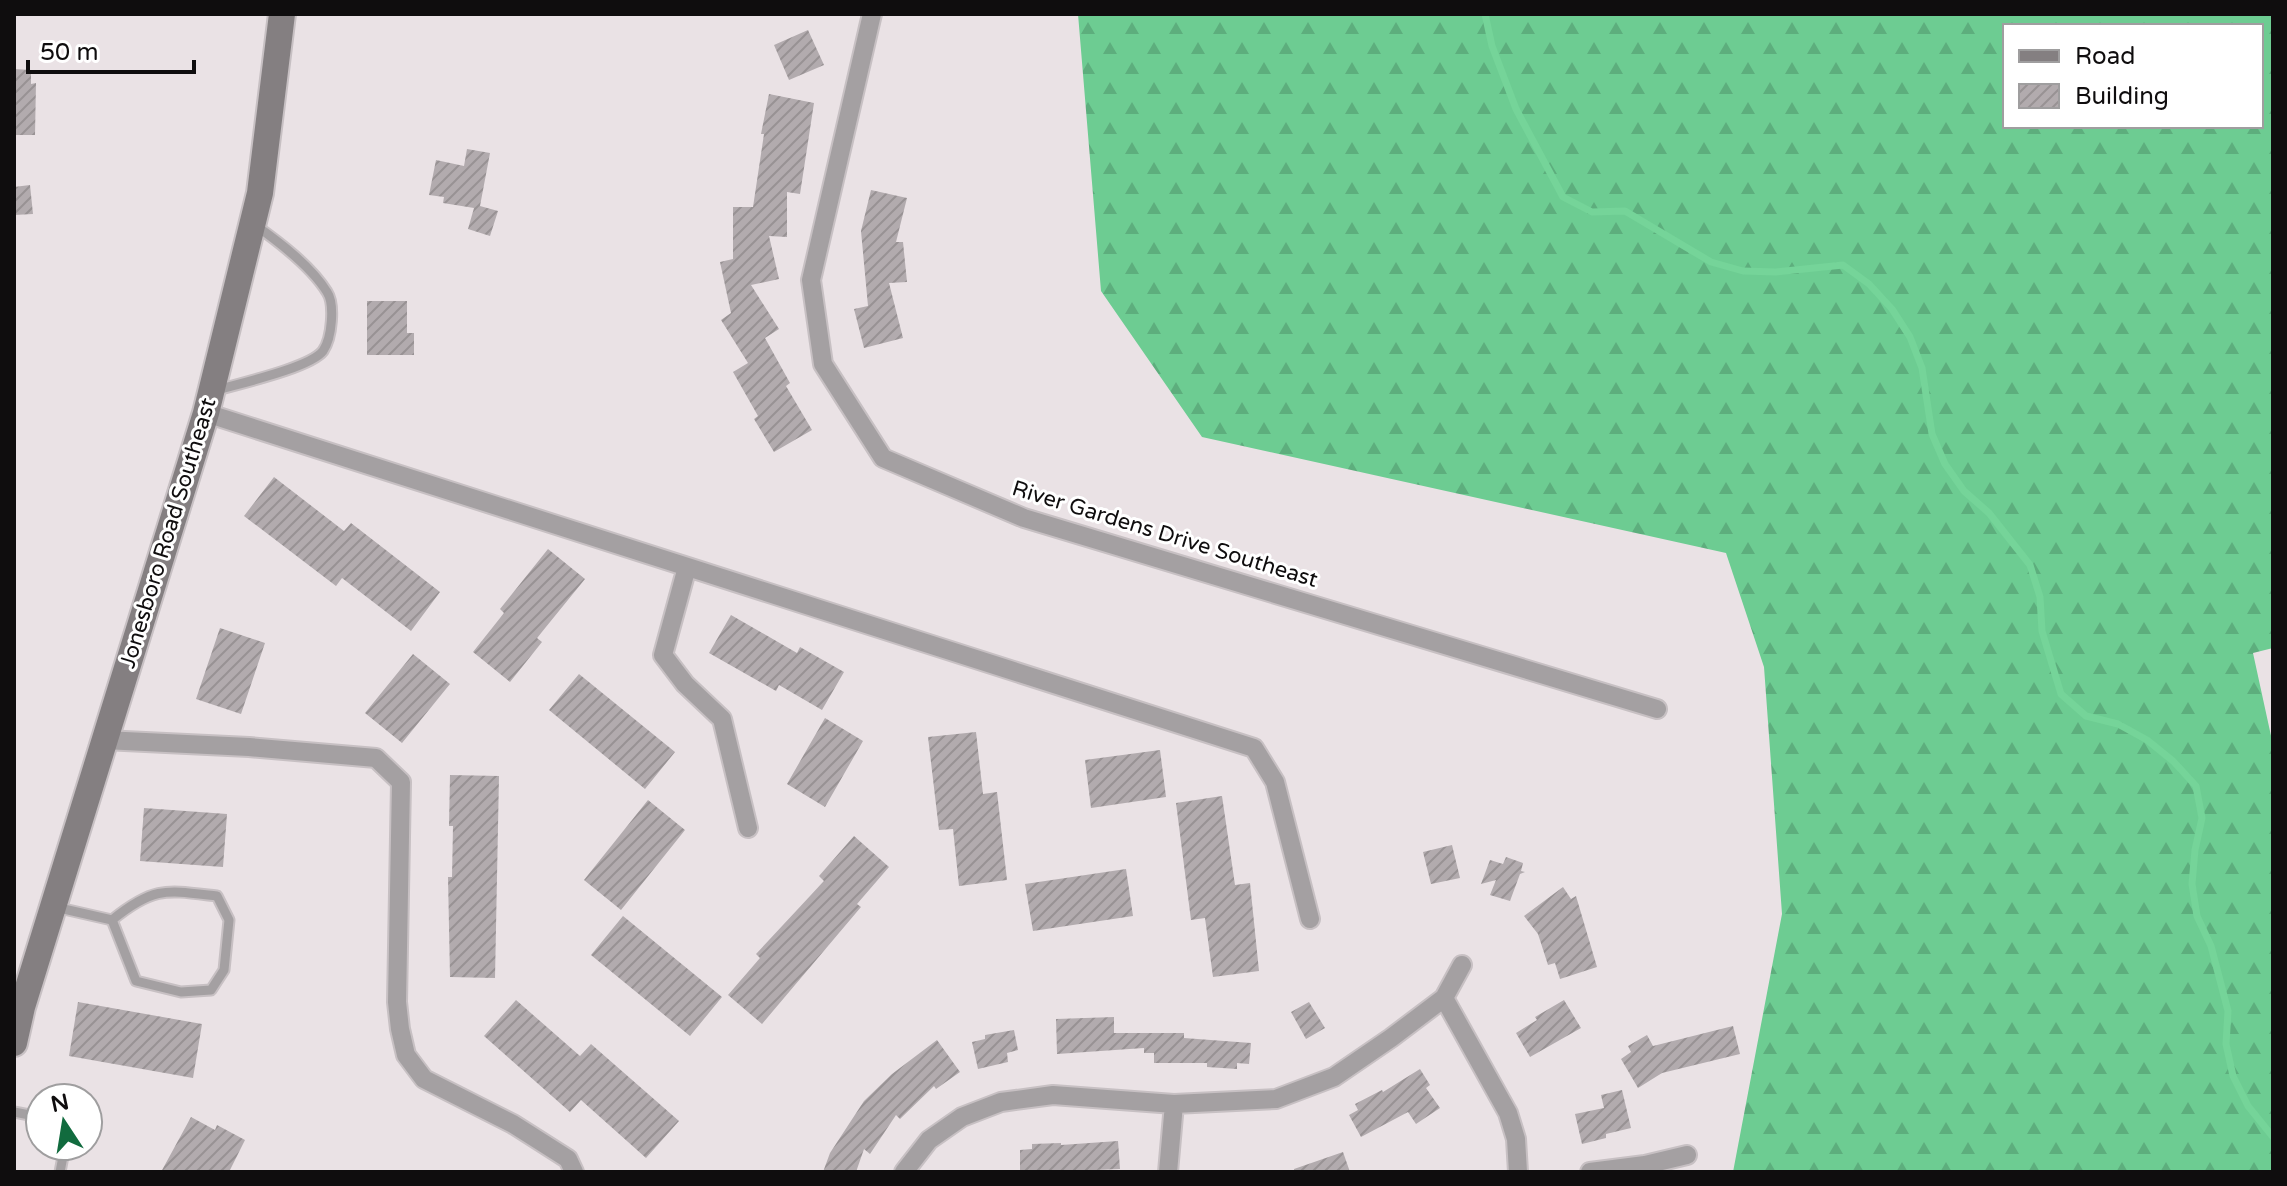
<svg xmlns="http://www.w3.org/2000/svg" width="2287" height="1186" font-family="'Varela Round',sans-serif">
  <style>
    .forest { fill: url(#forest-firs); fill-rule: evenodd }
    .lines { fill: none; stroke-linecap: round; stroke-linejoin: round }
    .stream { stroke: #75d499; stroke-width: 7 }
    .building { fill: url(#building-hatch) }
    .service-casing { stroke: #c7c0c3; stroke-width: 13 }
    .minor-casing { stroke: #c7c0c3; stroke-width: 22 }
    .secondary-casing { stroke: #c7c0c3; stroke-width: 30 }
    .service { stroke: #a4a0a2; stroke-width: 9 }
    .minor { stroke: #a4a0a2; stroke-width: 18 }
    .secondary { stroke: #847f81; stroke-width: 26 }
    .labels { text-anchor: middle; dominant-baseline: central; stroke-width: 6; stroke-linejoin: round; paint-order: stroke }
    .street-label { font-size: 22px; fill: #0f0d0e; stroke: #fff }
  </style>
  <defs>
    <pattern id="forest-firs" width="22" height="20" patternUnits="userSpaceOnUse" patternTransform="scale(2)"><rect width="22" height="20" fill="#6dcc92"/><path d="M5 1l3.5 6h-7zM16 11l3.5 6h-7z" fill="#5dae7d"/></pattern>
    <pattern id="building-hatch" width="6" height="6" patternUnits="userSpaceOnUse" patternTransform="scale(2)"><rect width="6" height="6" fill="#b2abae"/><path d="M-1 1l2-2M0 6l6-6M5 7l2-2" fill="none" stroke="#989294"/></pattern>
  </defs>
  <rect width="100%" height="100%" fill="#eae2e5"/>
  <path class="forest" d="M 1078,14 L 2273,14 L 2273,648 L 2253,653 L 2273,745 L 2273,1172 L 1733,1172 L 1782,914 L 1764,667 L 1726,553 L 1202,437 L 1101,291 ZM 2005,26 L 2261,26 L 2261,126 L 2005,126 Z"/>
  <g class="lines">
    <path class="stream" d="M 1485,14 L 1492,46 L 1516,109 L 1563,197 L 1592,212 L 1625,211 L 1711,262 L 1743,271 L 1776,272 L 1843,265 L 1869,284 L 1892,309 L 1910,337 L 1922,368 L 1932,434 L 1945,464 L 1964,491 L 1989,513 L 2030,565 L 2040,597 L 2042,631 L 2061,694 L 2086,716 L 2118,724 L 2147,740 L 2173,761 L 2196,786 L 2202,818 L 2195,850 L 2192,884 L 2197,916 L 2211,946 L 2228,1011 L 2226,1044 L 2233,1076 L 2248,1106 L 2273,1137"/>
  </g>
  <path class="building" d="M 808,30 L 824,65 L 789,80 L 774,45 Z
    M 14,69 L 31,70 L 31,84 L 36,83 L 35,135 L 14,135 Z
    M 769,94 L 814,103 L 800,194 L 787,192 L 787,237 L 769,236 L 779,279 L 751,285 L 779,329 L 765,338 L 790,383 L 786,386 L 812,430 L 774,452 L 754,419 L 758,416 L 733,372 L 748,363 L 721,320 L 731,313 L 720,262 L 733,259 L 733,207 L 753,207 L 764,134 L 761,134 Z
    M 467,149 L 490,153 L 480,206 L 498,211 L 490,236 L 468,229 L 474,208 L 443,203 L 444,197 L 429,195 L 436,160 L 464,166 Z
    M 30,185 L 33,214 L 14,215 L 14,187 Z
    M 871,190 L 907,198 L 896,242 L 903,242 L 907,282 L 889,283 L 903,338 L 864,348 L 854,309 L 868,306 L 861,231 Z
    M 367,301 L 407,301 L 407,333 L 414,333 L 414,355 L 367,355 Z
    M 274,477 L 344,531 L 351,523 L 440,592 L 411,631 L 342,578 L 336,586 L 244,516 Z
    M 548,549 L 585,579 L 537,638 L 542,642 L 510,682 L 473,652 L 504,613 L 500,609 Z
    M 731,615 L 797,653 L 800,647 L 844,672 L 822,710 L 779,685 L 776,691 L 709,653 Z
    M 220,628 L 265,643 L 241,714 L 196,699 Z
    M 413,654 L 450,684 L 402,743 L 365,713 Z
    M 579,674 L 675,752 L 645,789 L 549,710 Z
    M 825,718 L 863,741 L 825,807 L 787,784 Z
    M 976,732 L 983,794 L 997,792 L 1007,880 L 959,886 L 953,829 L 939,830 L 928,737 Z
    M 1160,750 L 1166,797 L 1091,808 L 1085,760 Z
    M 450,775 L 499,776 L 495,978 L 450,977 L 448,877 L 452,877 L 453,826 L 449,826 Z
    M 1222,796 L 1235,885 L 1250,883 L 1259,971 L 1213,977 L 1205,918 L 1191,920 L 1176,803 Z
    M 648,800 L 685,830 L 621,910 L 584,880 Z
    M 144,808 L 227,814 L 223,867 L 140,861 Z
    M 854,836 L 889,867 L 857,904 L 861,907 L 762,1024 L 728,995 L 760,958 L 756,954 L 824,881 L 819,876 Z
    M 1452,845 L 1460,878 L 1431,884 L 1423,852 Z
    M 1506,857 L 1523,863 L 1521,871 L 1525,872 L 1520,874 L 1510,901 L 1490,895 L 1496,880 L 1481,884 L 1490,860 L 1503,864 Z
    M 1126,869 L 1133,916 L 1033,931 L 1025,884 Z
    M 1563,887 L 1571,899 L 1576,896 L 1597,967 L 1560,979 L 1555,963 L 1548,965 L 1538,934 L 1524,916 Z
    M 623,916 L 722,997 L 690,1036 L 591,955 Z
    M 516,1000 L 580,1056 L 591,1044 L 679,1121 L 646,1158 L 581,1100 L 570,1112 L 484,1036 Z
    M 1564,1000 L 1581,1028 L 1530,1057 L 1516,1033 L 1537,1020 L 1535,1017 Z
    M 78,1002 L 202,1024 L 193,1078 L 69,1056 Z
    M 1309,1002 L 1325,1028 L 1306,1039 L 1291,1012 Z
    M 1114,1017 L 1114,1033 L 1184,1033 L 1184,1038 L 1251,1043 L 1249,1064 L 1237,1063 L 1237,1069 L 1207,1067 L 1207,1063 L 1154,1063 L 1154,1053 L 1144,1053 L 1144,1048 L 1057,1054 L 1056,1019 Z
    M 1733,1026 L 1740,1054 L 1662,1073 L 1638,1088 L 1621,1059 L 1631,1052 L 1628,1046 L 1647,1035 L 1653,1046 Z
    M 1014,1030 L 1018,1050 L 1007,1053 L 1008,1062 L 978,1069 L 972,1042 L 985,1039 L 985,1035 Z
    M 937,1040 L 960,1072 L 936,1089 L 934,1086 L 900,1119 L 896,1115 L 870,1154 L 864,1149 L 856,1172 L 823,1172 L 830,1153 L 864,1101 L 892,1074 Z
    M 1420,1069 L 1430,1085 L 1426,1088 L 1440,1108 L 1416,1124 L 1408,1112 L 1361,1137 L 1349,1115 L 1358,1110 L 1355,1104 L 1382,1090 L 1383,1092 Z
    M 1622,1090 L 1631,1128 L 1606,1134 L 1606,1138 L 1582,1144 L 1575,1114 L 1604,1108 L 1601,1095 Z
    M 191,1117 L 215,1130 L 217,1125 L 245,1140 L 229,1172 L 161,1172 Z
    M 1118,1141 L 1120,1169 L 1048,1172 L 1020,1170 L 1020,1150 L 1032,1149 L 1032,1144 L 1061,1143 L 1061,1145 Z
    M 1343,1152 L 1350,1172 L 1294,1172 L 1294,1169 Z"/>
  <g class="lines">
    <g class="service-casing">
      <path id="service" d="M 214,391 C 237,384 310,368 323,351 C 332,338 335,304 327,292 C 311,266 279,242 255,225
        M 55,907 L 112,920 C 154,886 166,890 217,896 L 229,920 L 224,970 L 211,990 L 181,992 L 136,981 L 112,920
        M 14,1112 L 40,1117
        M 60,1172 L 65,1146"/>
    </g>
    <g class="minor-casing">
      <path id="minor" d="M 872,14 L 811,280 L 823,364 L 883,458 L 1024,518 L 1657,709
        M 206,413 L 1254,748 L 1275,782 L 1310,919
        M 687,567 L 663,655 L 685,684 L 722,719 L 748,828
        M 104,740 L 249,747 L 376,758 L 401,782 L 397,1002 L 400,1029 L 406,1055 L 424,1079 L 513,1124 L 568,1159 L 574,1172
        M 1444,998 L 1508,1113 L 1516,1139 L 1518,1172
        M 904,1172 L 929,1140 L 962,1117 L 1001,1102 L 1053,1095 L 1174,1104 L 1276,1099 L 1334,1077 L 1391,1038 L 1444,998 L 1462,965
        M 1168,1172 L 1174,1104
        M 1590,1172 L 1645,1165 L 1687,1155"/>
    </g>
    <g class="secondary-casing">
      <path id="secondary" d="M 14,1043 L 22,1007 L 206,413 L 260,193 L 282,14"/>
    </g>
    <use href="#service" class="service"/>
    <use href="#minor" class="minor"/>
    <use href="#secondary" class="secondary"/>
  </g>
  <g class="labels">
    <g class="street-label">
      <text transform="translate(168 533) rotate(-73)">Jonesboro Road Southeast</text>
      <text transform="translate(1165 534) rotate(17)">River Gardens Drive Southeast</text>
    </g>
  </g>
  <rect width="2287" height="1186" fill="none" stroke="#0f0d0e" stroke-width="32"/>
  <rect x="2003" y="24" width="260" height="104" fill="#ffffff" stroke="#9f9e9f" stroke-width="2"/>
  <rect x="2019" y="50" width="40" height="12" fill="#847f81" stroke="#9f9e9f" stroke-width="2"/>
  <text x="2075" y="64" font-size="24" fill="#0f0d0e">Road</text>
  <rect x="2019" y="84" width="40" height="24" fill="url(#building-hatch)" stroke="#9f9e9f" stroke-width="2"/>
  <text x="2075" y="104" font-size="24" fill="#0f0d0e">Building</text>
  <g transform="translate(64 1122) rotate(348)"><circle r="38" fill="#ffffff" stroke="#9f9e9f" stroke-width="2"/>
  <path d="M0-6L14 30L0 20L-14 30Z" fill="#116b3e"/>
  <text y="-12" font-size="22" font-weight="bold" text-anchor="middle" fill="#0f0d0e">N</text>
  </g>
  <path d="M28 60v12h166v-12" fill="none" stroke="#0f0d0e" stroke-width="4"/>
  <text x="40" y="60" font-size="24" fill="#0f0d0e" stroke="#ffffff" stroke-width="6" paint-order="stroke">50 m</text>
</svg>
